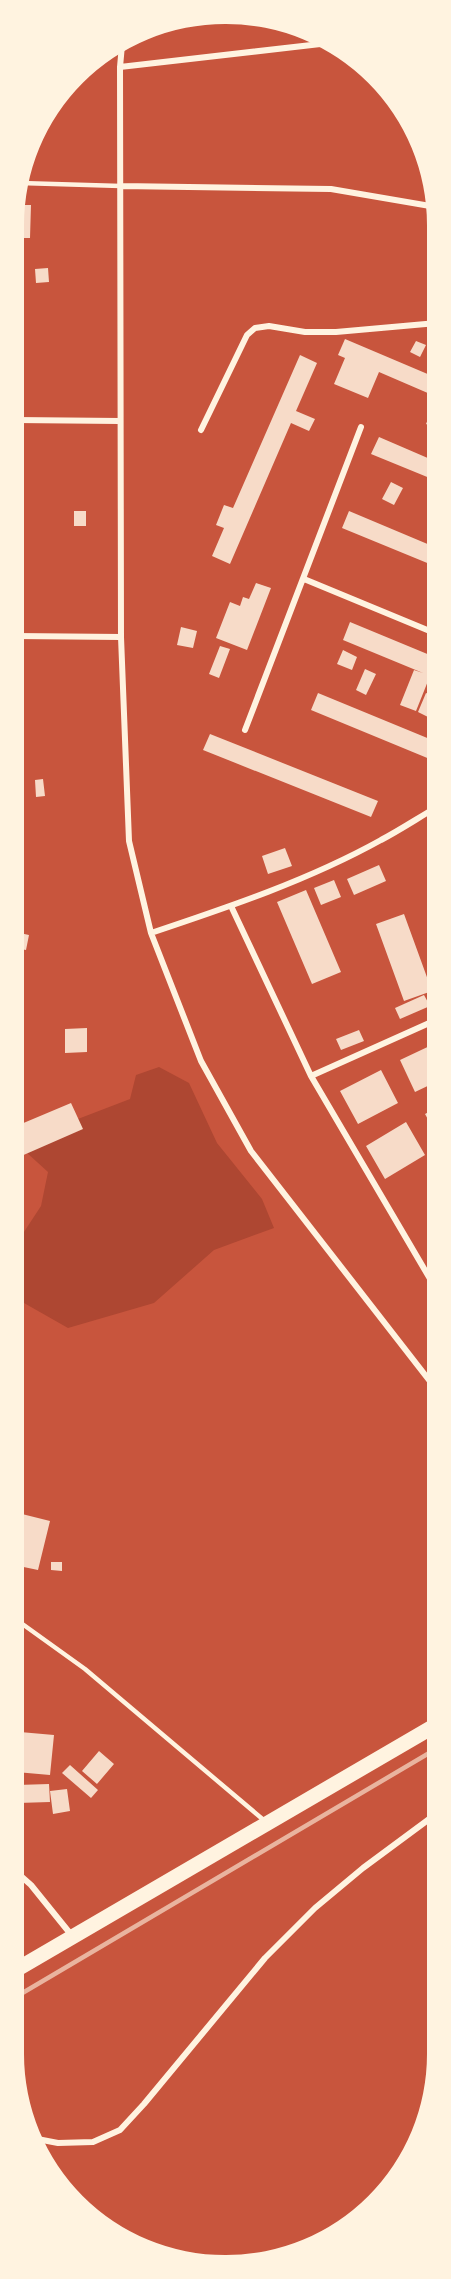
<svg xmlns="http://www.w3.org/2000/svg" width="451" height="2279" font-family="Arial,sans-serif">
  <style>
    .green { fill: #ae4732 }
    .building { fill: #f7dbc8 }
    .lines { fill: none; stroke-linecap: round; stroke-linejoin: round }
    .service { stroke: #fff3e0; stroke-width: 4.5 }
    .minor { stroke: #fff3e0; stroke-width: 6 }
    .primary { stroke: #fff3e0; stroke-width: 15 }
    .rail { stroke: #e9b49f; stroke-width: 4.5 }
  </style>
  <rect width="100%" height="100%" fill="#c8553d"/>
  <path class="green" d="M 159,1067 L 189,1083 L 217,1143 L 262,1199 L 274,1228 L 214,1250 L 154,1303 L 68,1328 L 24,1303 L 20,1238 L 41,1206 L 48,1172 L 26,1152 L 31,1137 L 130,1099 L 136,1075 Z"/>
  <path class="building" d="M 15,205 L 31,205 L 30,238 L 15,238 Z
    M 48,268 L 49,282 L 36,283 L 35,269 Z
    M 345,339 L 437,378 L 437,397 L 379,372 L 368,398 L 334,384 L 345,358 L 338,355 Z
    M 416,341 L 426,345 L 420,357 L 410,352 Z
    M 300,355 L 317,363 L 296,411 L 315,419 L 309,431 L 291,423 L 230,564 L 212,556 L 224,528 L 216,525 L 224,505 L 233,508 Z
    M 437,398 L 437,429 L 426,424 Z
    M 379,437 L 437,462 L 437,481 L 371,454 Z
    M 391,482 L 403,488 L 394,505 L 382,499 Z
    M 74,511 L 86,511 L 86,526 L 74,526 Z
    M 349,511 L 437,548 L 437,567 L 342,528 Z
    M 256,583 L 271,588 L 247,650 L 216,638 L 230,602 L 240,606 L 243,597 L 249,599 Z
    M 350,622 L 437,658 L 437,679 L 430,676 L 416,711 L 400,705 L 414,670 L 423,673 L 343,640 Z
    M 181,627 L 197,631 L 193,648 L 177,645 Z
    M 220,646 L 230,649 L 219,678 L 209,674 Z
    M 343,650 L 357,657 L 352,670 L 337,664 Z
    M 365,669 L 376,674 L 366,695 L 356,690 Z
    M 318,693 L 437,742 L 437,762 L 311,710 Z
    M 426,693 L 437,697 L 437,709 L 432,719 L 418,712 Z
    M 15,712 L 17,712 L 19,757 L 15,757 Z
    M 210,734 L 378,801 L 371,817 L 203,750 Z
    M 43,779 L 45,796 L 36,797 L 35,780 Z
    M 285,848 L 292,866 L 268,874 L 262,856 Z
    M 379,865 L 386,881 L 354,895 L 347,879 Z
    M 334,880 L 341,897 L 321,905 L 314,888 Z
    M 306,890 L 341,972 L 312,984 L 277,902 Z
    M 434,893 L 437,896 L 437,912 L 427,897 Z
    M 404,914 L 432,991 L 404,1001 L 376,924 Z
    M 15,932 L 29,935 L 26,950 L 15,948 Z
    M 424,995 L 430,1006 L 400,1019 L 395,1008 Z
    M 87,1028 L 87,1052 L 65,1053 L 65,1029 Z
    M 359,1030 L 364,1041 L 341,1050 L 336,1039 Z
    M 436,1043 L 436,1082 L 415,1092 L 400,1060 Z
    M 381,1070 L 398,1103 L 358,1124 L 340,1091 Z
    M 71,1103 L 83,1129 L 19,1157 L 14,1146 L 14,1127 Z
    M 436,1108 L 436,1134 L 425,1114 Z
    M 406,1122 L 425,1155 L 385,1179 L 366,1146 Z
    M 18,1513 L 50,1521 L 38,1570 L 14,1565 L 14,1529 Z
    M 51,1562 L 62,1562 L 62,1571 L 51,1570 Z
    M 20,1732 L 54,1735 L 50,1775 L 16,1772 Z
    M 99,1751 L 114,1764 L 97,1784 L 82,1771 Z
    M 70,1765 L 98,1790 L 91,1798 L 62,1773 Z
    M 49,1784 L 50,1802 L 18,1803 L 17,1785 Z
    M 67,1789 L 70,1811 L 53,1814 L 50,1791 Z"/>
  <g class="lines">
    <path class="service" d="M 20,183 L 121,186
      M 14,1618 L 85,1669 L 266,1822"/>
    <path class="minor" d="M 122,45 L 120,67 L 121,637 L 129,841 L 151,933 L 201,1061 L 251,1151 L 436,1389
      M 120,67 L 329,43
      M 121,186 L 331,189 L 436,207
      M 15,420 L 120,421
      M 201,430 L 247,335 L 255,328 L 269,326 L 305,332 L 336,332 L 437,323
      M 304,579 L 437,634
      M 15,636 L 121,637
      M 245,730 L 361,427
      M 231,906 L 311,1076 L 436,1289
      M 151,933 C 229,907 309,880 381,840 C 400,830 418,818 437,807
      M 311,1076 L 436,1020
      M 14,1870 L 31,1885 L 73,1937
      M 32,2138 L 58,2143 L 93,2142 L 120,2130 L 144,2104 L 265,1958 L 315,1908 L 363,1868 L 436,1814"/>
    <path class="primary" d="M 14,1971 L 436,1725"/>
    <path class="rail" d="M 14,1998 L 436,1749"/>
  </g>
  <path d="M0 0H451V2279H0ZM225 24H226A201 201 0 0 1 427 225V2054A201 201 0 0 1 226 2255H225A201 201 0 0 1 24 2054V225A201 201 0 0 1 225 24Z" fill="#fff3e0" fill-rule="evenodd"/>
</svg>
